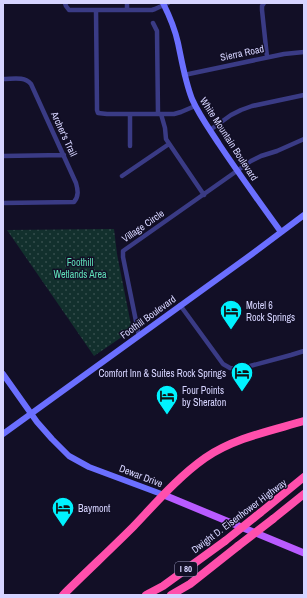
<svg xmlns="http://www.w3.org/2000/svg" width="307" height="598" font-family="'Archivo Narrow',sans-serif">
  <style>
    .park { fill: url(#park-dots) }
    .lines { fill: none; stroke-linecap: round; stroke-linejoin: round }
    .street { stroke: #3a3b85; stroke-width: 4.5 }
    .secondary { stroke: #6b6fff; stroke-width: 6 }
    .primary { stroke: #b95bff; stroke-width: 7 }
    .highway { stroke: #ff4fac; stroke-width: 8 }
    .highway-bridge { stroke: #ff4fac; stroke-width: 8 }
    .labels { text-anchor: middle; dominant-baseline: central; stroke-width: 3; stroke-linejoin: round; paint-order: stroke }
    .shield { fill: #120f26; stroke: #9b99be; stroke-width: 1 }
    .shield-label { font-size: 9px; font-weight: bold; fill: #d6d4ff }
    .street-label { font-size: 10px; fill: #d6d4ff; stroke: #120f26 }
    .park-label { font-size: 10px; fill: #5fe0b9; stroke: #120f26 }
    .poi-label { font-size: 10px; fill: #d6d4ff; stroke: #120f26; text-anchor: start }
  </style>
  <defs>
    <pattern id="park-dots" width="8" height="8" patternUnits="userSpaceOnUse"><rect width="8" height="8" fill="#12302d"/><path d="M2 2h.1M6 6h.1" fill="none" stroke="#344d4c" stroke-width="1.8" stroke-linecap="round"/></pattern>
  </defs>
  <rect width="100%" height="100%" fill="#120f26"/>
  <path class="park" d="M 114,229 L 117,254 L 132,330 L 94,356 L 7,230 Z"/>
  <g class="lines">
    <path class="street" d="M 65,3 L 66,6 L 69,10 L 152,10 L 155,9 L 168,3
      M 264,3 L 262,6 L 262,10 L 267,57
      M 96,10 L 97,106 L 97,110 L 98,113 L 107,114 L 174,114 L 181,112 L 195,106
      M 127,10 L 127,3
      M 153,23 L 157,31 L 158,114
      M 184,75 L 284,54 L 304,52
      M 3,79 C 13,79 24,76 31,84 L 76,183 C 78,190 79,196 74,202 L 3,203
      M 130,114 L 130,146
      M 161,114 L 165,128 L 166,139 L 204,195
      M 210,130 L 231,115 L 241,110 L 252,106 L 304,95
      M 3,156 L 64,155
      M 122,176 L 169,144
      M 180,305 L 223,364 L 230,368 L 239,369 L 291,355 L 304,351
      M 139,336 L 123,257 L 123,251 L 251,161 L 261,156 L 277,151 L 304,139"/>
    <path class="secondary" d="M 163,3 C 169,15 175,29 178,43 C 182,62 185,81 192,99 C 199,115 210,130 219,144 C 239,174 260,203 281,232
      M 3,374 L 37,422 L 52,439 L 69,456 L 89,467 L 164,495
      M 3,434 L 252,254 L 304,215"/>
    <path class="primary" d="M 164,495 L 304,553"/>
    <path class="highway" d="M 260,513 L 304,477
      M 273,519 L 304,494
      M 63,595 C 86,572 110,550 133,527 C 155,504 178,477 205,458 C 234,438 270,431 304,421
      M 146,595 L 163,586 L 225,541
      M 171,595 L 190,584 L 238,546"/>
    <path class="highway-bridge" d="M 225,541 L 260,513
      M 238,546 L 273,519"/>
  </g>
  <defs>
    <g id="hotel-pin" transform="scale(1.15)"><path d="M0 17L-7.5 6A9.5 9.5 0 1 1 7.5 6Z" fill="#00f2fe" stroke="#120f26"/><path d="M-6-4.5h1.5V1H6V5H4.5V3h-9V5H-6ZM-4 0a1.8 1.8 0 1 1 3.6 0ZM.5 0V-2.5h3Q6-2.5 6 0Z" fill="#111"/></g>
  </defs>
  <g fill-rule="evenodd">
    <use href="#hotel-pin" x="231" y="311"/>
    <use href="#hotel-pin" x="242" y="373"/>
    <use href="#hotel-pin" x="167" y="396"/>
    <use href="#hotel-pin" x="63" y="508"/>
  </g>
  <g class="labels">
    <rect class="shield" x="175" y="562" width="22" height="14" rx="3"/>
    <g class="shield-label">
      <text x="186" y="569">I 80</text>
    </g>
    <g class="street-label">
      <text transform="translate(242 53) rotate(-12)">Sierra Road</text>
      <text transform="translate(64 134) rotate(65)">Archer's Trail</text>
      <text transform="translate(229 139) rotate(57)">White Mountain Boulevard</text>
      <text transform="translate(143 226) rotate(-35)">Village Circle</text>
      <text transform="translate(148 317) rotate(-36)">Foothill Boulevard</text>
      <text transform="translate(141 476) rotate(21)">Dewar Drive</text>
      <text transform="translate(239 516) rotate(-37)">Dwight D. Eisenhower Highway</text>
    </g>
    <g class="park-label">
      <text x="80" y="262">Foothill<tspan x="80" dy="12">Wetlands Area</tspan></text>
    </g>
    <g class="poi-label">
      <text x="246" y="305">Motel 6<tspan x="246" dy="12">Rock Springs</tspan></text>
      <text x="226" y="373" text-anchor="end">Comfort Inn &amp; Suites Rock Springs</text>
      <text x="182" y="390">Four Points<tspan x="182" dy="12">by Sheraton</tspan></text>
      <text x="78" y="508">Baymont</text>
    </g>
  </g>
  <rect width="307" height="598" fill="none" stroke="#d6d4ff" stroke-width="8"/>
</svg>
